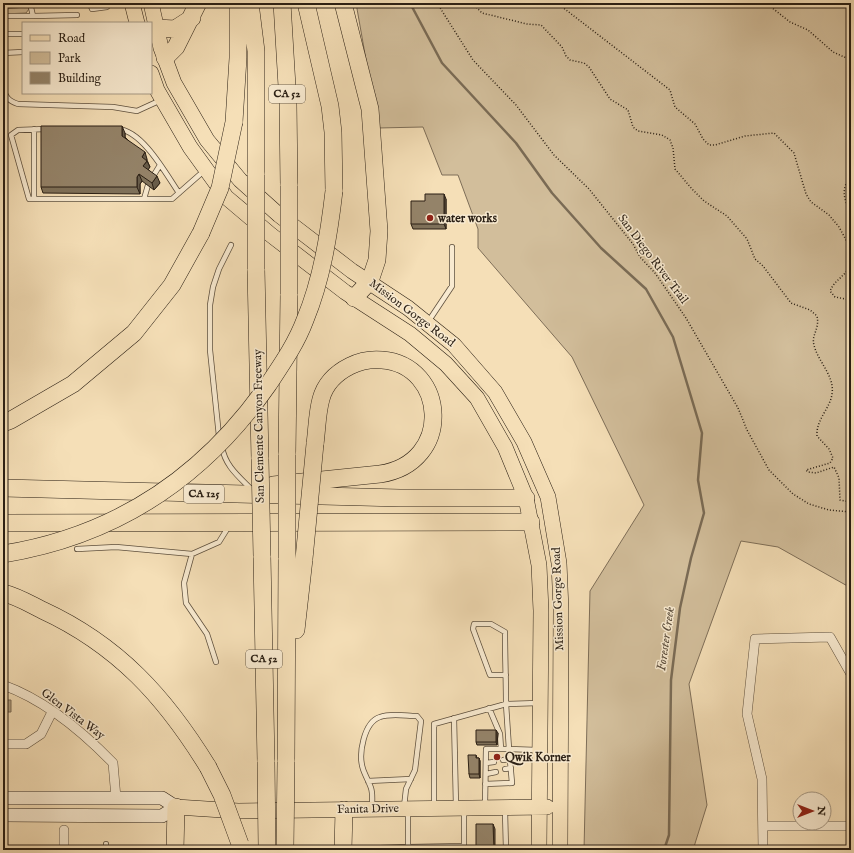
<svg xmlns="http://www.w3.org/2000/svg" width="854" height="853" font-family="'IM FELL English',serif">
  <style>
    .green { fill: #d2be9b; stroke: #7e6e58 }
    .water { fill: #b09e80; stroke: #7a6b55 }
    .lines { fill: none; stroke-linecap: round; stroke-linejoin: round }
    .stream { stroke: #7a6b55; stroke-width: 2.5 }
    .lane-casing { stroke: #5d4f3d; stroke-width: 6 }
    .street-casing { stroke: #5d4f3d; stroke-width: 10 }
    .secondary-casing { stroke: #2a1f14; stroke-width: 14 }
    .primary-casing { stroke: #2a1f14; stroke-width: 16 }
    .highway-casing { stroke: #2a1f14; stroke-width: 18 }
    .path { stroke: #2a1f14; stroke-width: 1.5; stroke-dasharray: 1 2; stroke-linecap: butt }
    .lane { stroke: #f8ead0; stroke-width: 4.5 }
    .street { stroke: #f8ead0; stroke-width: 9 }
    .secondary { stroke: #f8ead0; stroke-width: 13 }
    .primary { stroke: #f5dfb7; stroke-width: 15 }
    .highway { stroke: #f5dfb7; stroke-width: 17 }
    .highway-bridge-casing { stroke: #2a1f14; stroke-width: 18; stroke-linecap: butt }
    .highway-bridge { stroke: #f5dfb7; stroke-width: 17 }
    .wall { fill: #7f715a; stroke: #2a1f14 }
    .shaded-wall { fill: #685c4a; stroke: #2a1f14 }
    .building { fill: #948369; stroke: #2a1f14 }
    .poi-dot { fill: #8f2418; stroke: #f8ead0; stroke-width: 1.5 }
    .labels { text-anchor: middle; dominant-baseline: central; stroke-width: 3; stroke-linejoin: round; paint-order: stroke }
    .shield { fill: #f8ead0; stroke: #685c4c; stroke-width: 1 }
    .shield-label { font-size: 11px; font-weight: bold; fill: #2a1f14 }
    .poi-label { font-size: 12px; font-weight: bold; fill: #2a1f14; stroke: #f8ead0; text-anchor: start }
    .street-label { font-size: 12px; fill: #2a1f14; stroke: #f8ead0 }
    .water-label { font-size: 13px; font-style: italic; fill: #594b3a; stroke: #f8ead0 }
  </style>
  <rect width="100%" height="100%" fill="#f5dfb7"/>
  <filter id="stains"><feTurbulence type="fractalNoise" baseFrequency=".005" numOctaves="4"/><feColorMatrix values="0 0 0 0 .2 0 0 0 0 .09 0 0 0 0 .02 0 0 0 .5 -.17"/></filter>
  <radialGradient id="worn" r=".72"><stop offset=".6" stop-color="#630" stop-opacity="0"/><stop offset="1" stop-color="#630" stop-opacity=".3"/></radialGradient>
  <path class="green" d="M 24,3 L 28,3 L 29,9 L 26,13 L 3,14 L 3,9 L 25,7 Z
    M 356,3 L 851,3 L 851,588 L 778,547 L 741,541 L 689,684 L 707,805 L 693,850 L 584,850 L 590,591 L 644,505 L 572,357 L 478,248 L 478,229 L 458,175 L 442,175 L 423,127 L 378,128 Z"/>
  <path class="water" d="M 11,700 L 11,712 L 4,712 L 3,700 Z"/>
  <g class="lines">
    <path class="stream" d="M 410,3 L 442,63 L 516,143 L 552,193 L 601,248 L 646,289 L 673,337 L 702,433 L 698,480 L 704,513 L 691,558 L 680,608 L 671,680 L 669,835 L 664,850"/>
    <g class="lane-casing">
      <path id="lane" d="M 30,3 L 33,16 L 77,15
        M 90,3 L 92,9 L 107,7 L 107,3
        M 3,16 L 33,16
        M 3,34 L 23,34
        M 3,53 L 23,52
        M 3,88 C 5,97 9,101 18,104 L 113,107 L 137,111 L 161,100
        M 46,129 L 18,130 L 11,135 L 29,199 L 172,199 L 205,170
        M 118,129 C 143,131 166,174 179,193
        M 152,178 L 160,165
        M 34,199 L 34,129
        M 144,199 L 148,185
        M 428,322 L 452,286 L 452,247
        M 219,436 L 210,350 L 210,305 L 213,287 L 219,269 L 231,245
        M 222,447 C 225,465 237,475 250,488
        M 77,549 L 116,547 L 192,554 L 219,542 L 229,526
        M 192,554 L 184,583 L 186,603 L 207,634 L 216,662
        M 506,675 L 490,675 L 473,629 L 474,624 L 491,624 L 505,632 C 505,656 506,680 506,704 L 538,703
        M 489,708 L 500,734 L 501,749
        M 454,718 L 456,806
        M 503,760 L 510,759
        M 486,763 L 494,762
        M 505,769 L 511,768
        M 486,774 L 496,772
        M 368,781 L 411,779
        M 485,805 L 486,749 L 509,749 L 512,783 L 485,784
        M 434,806 L 434,724 L 506,704 L 509,749 L 537,750
        M 372,807 C 372,801 373,794 371,788 C 369,782 365,775 363,769 C 358,754 364,722 380,717 C 391,713 406,716 417,716 L 421,721 L 415,770 L 406,789 L 404,807
        M 408,811 L 408,847 L 464,846 L 464,809
        M 505,811 L 506,850
        M 106,844 L 106,850
        M 380,850 L 380,848 L 408,847"/>
    </g>
    <g class="street-casing">
      <path id="street" d="M 3,685 C 45,700 82,731 113,763 L 116,798
        M 3,744 L 26,744 L 41,734 L 52,712
        M 763,826 L 851,826
        M 64,830 L 64,850
        M 763,850 L 762,779 L 747,714 L 755,639 L 830,637 L 851,674"/>
    </g>
    <g class="secondary-casing">
      <path id="secondary" d="M 3,798 L 162,798 L 176,807 L 162,816 L 3,815"/>
    </g>
    <g class="primary-casing">
      <path id="primary" d="M 132,3 L 137,23
        M 151,3 L 161,48 L 174,83 L 207,140 L 240,180 L 279,215 L 352,271 L 408,308 L 454,345 L 495,392 L 524,442 L 548,497 L 559,563 L 561,610 L 560,850
        M 151,73 L 157,90 L 190,147 L 226,197 L 271,235 L 345,292 L 410,334 L 446,364 L 477,398 L 505,447 L 526,498 L 539,565 L 541,611 L 539,850
        M 176,807 L 238,811 L 547,807"/>
    </g>
    <g class="highway-casing">
      <path id="highway" d="M 250,3 L 256,51 L 256,175
        M 282,3 L 288,103 L 289,186
        M 306,3 L 330,106 L 333,132 L 334,191
        M 343,3 L 370,109 L 379,231 L 377,260 L 370,281 L 354,298
        M 156,28 L 175,29 L 192,18
        M 165,58 L 176,47 L 198,3
        M 234,122 L 238,58 L 238,3
        M 256,269 L 260,459
        M 3,423 L 11,420 L 73,384 L 134,333 L 172,285 L 201,233
        M 287,455 L 289,294
        M 273,485 L 380,474 C 454,463 447,365 382,360 C 371,359 360,361 350,366 C 336,373 325,384 321,399 C 317,413 317,430 315,444
        M 3,488 L 400,498 L 526,498
        M 3,523 L 531,522
        M 262,556 L 266,762
        M 3,593 C 17,596 30,604 42,610 C 118,645 165,697 208,767
        M 296,630 L 304,559
        M 286,762 L 287,558
        M 175,850 L 176,807
        M 343,850 L 344,810"/>
    </g>
    <path class="path" d="M 437,3 L 473,60 L 516,105 L 554,155 L 589,189 L 633,244 L 640,257 L 655,273 L 686,318 L 738,408 L 747,430 L 769,470 L 793,494 L 809,504 L 829,510 L 851,512
      M 472,3 L 482,13 L 527,24 L 541,25 L 562,47 L 566,56 L 570,60 L 584,63 L 589,67 L 610,99 L 628,110 L 633,127 L 638,131 L 662,135 L 670,140 L 673,148 L 675,169 L 692,189 L 704,201 L 727,216 L 747,239 L 755,259 L 763,266 L 791,303 L 810,310 L 817,316 C 820,329 811,335 814,345 C 818,362 835,376 832,394 C 830,409 816,419 817,436 L 829,449 L 833,458 L 830,463 L 806,470 L 808,472 L 816,473 L 834,467 L 839,478 L 840,500 L 851,502
      M 557,3 L 670,90 L 675,107 L 695,124 L 703,139 L 709,145 L 715,145 L 745,136 L 774,133 L 794,153 L 806,194 L 811,202 L 829,215 L 839,227 L 851,249
      M 766,3 L 790,22 L 808,30 L 833,52 L 851,60
      M 851,177 C 841,187 843,200 851,211
      M 851,260 C 848,277 836,277 830,291 L 835,297 L 851,300"/>
    <use href="#lane" class="lane"/>
    <use href="#street" class="street"/>
    <use href="#secondary" class="secondary"/>
    <use href="#primary" class="primary"/>
    <use href="#highway" class="highway"/>
    <g class="highway-bridge-casing">
      <path id="highway-bridge" d="M 289,186 L 289,294
        M 201,233 L 220,188 L 234,122
        M 256,269 L 256,175
        M 260,459 L 262,556
        M 3,554 C 115,536 203,478 268,385 C 282,364 296,344 305,320 C 322,279 329,234 334,191
        M 287,558 L 287,455
        M 304,559 L 315,444
        M 266,762 L 267,849
        M 208,767 L 222,795 L 240,844
        M 285,849 L 286,762"/>
    </g>
    <use href="#highway-bridge" class="highway-bridge"/>
  </g>
  <path class="wall" d="M 125,133 L 125,137 L 147,159 L 147,160 L 150,167 L 148,169 L 160,183 L 154,190 L 142,181 L 140,184 L 140,194 L 43,193 L 41,187 Z
    M 446,199 L 446,229 L 413,229 L 411,224 L 425,201 Z
    M 498,733 L 497,745 L 477,745 L 476,742 Z
    M 476,755 L 477,758 L 479,758 L 480,761 L 480,778 L 470,778 L 469,774 Z"/>
  <path class="shaded-wall" d="M 122,126 L 125,133 L 125,142 L 122,136 Z
    M 145,152 L 147,159 L 144,164 L 142,157 Z
    M 147,161 L 150,167 L 146,173 L 143,166 Z
    M 139,174 L 142,181 L 140,184 L 140,194 L 137,187 L 137,177 Z
    M 157,176 L 160,183 L 154,190 L 152,183 Z
    M 444,194 L 446,199 L 446,229 L 444,224 Z
    M 496,730 L 498,733 L 497,745 L 496,742 Z
    M 479,758 L 480,761 L 480,778 L 479,774 Z
    M 493,824 L 495,829 L 495,850 L 494,850 Z"/>
  <path class="building" d="M 41,126 L 122,126 L 122,136 L 145,152 L 142,157 L 147,161 L 143,166 L 157,176 L 152,183 L 139,174 L 137,177 L 137,187 L 41,187 Z
    M 425,194 L 444,194 L 444,224 L 411,224 L 411,201 L 425,201 Z
    M 476,730 L 496,730 L 496,742 L 476,742 Z
    M 468,755 L 476,755 L 476,758 L 479,758 L 479,774 L 469,774 Z
    M 476,824 L 493,824 L 494,850 L 476,850 Z"/>
  <g class="poi-dot">
    <circle cx="430" cy="218" r="4"/>
    <circle cx="497" cy="757" r="4"/>
  </g>
  <g class="labels">
    <g class="shield">
      <rect x="269" y="85" width="36" height="18" rx="3"/>
      <rect x="184" y="485" width="40" height="18" rx="3"/>
      <rect x="246" y="650" width="36" height="18" rx="3"/>
    </g>
    <g class="shield-label">
      <text x="287" y="94">CA 52</text>
      <text x="204" y="494">CA 125</text>
      <text x="264" y="659">CA 52</text>
    </g>
    <g class="poi-label">
      <text x="438" y="218">water works</text>
      <text x="505" y="757">Qwik Korner</text>
    </g>
    <g class="street-label">
      <text transform="translate(653 259) rotate(53)">San Diego River Trail</text>
      <text transform="translate(412 313) rotate(37)">Mission Gorge Road</text>
      <text transform="translate(259 426) rotate(-91)">San Clemente Canyon Freeway</text>
      <text transform="translate(558 599) rotate(-92)">Mission Gorge Road</text>
      <text transform="translate(73 714) rotate(37)">Glen Vista Way</text>
      <text transform="translate(368 809) rotate(-1)">Fanita Drive</text>
    </g>
    <g class="water-label">
      <text transform="translate(666 639) rotate(-82)">Forester Creek</text>
    </g>
  </g>
  <rect width="854" height="853" fill="none" stroke="#f5dfb7" stroke-width="16"/>
  <rect x="4" y="4" width="846" height="845" fill="none" stroke="#2a1f14" stroke-width="2"/>
  <rect x="8" y="8" width="838" height="837" fill="none" stroke="#2a1f14"/>
  <rect x="22" y="22" width="130" height="72" fill="#f8ead0" stroke="#a69985"/>
  <rect x="30" y="35" width="20" height="6" fill="#f5dfb7" stroke="#a69985"/>
  <text x="58" y="42" font-size="12" fill="#2a1f14">Road</text>
  <rect x="30" y="52" width="20" height="12" fill="#d2be9b" stroke="#a69985"/>
  <text x="58" y="62" font-size="12" fill="#2a1f14">Park</text>
  <rect x="30" y="72" width="20" height="12" fill="#948369" stroke="#a69985"/>
  <text x="58" y="82" font-size="12" fill="#2a1f14">Building</text>
  <g transform="translate(812 811) rotate(90)"><circle r="19" fill="#f8ead0" stroke="#a69985"/>
  <path d="M0-3L7 15L0 10L-7 15Z" fill="#8f2418"/>
  <text y="-6" font-size="11" font-weight="bold" text-anchor="middle" fill="#2a1f14">N</text>
  </g>
  <rect width="100%" height="100%" filter="url(#stains)"/>
  <rect width="100%" height="100%" fill="url(#worn)"/>
</svg>
